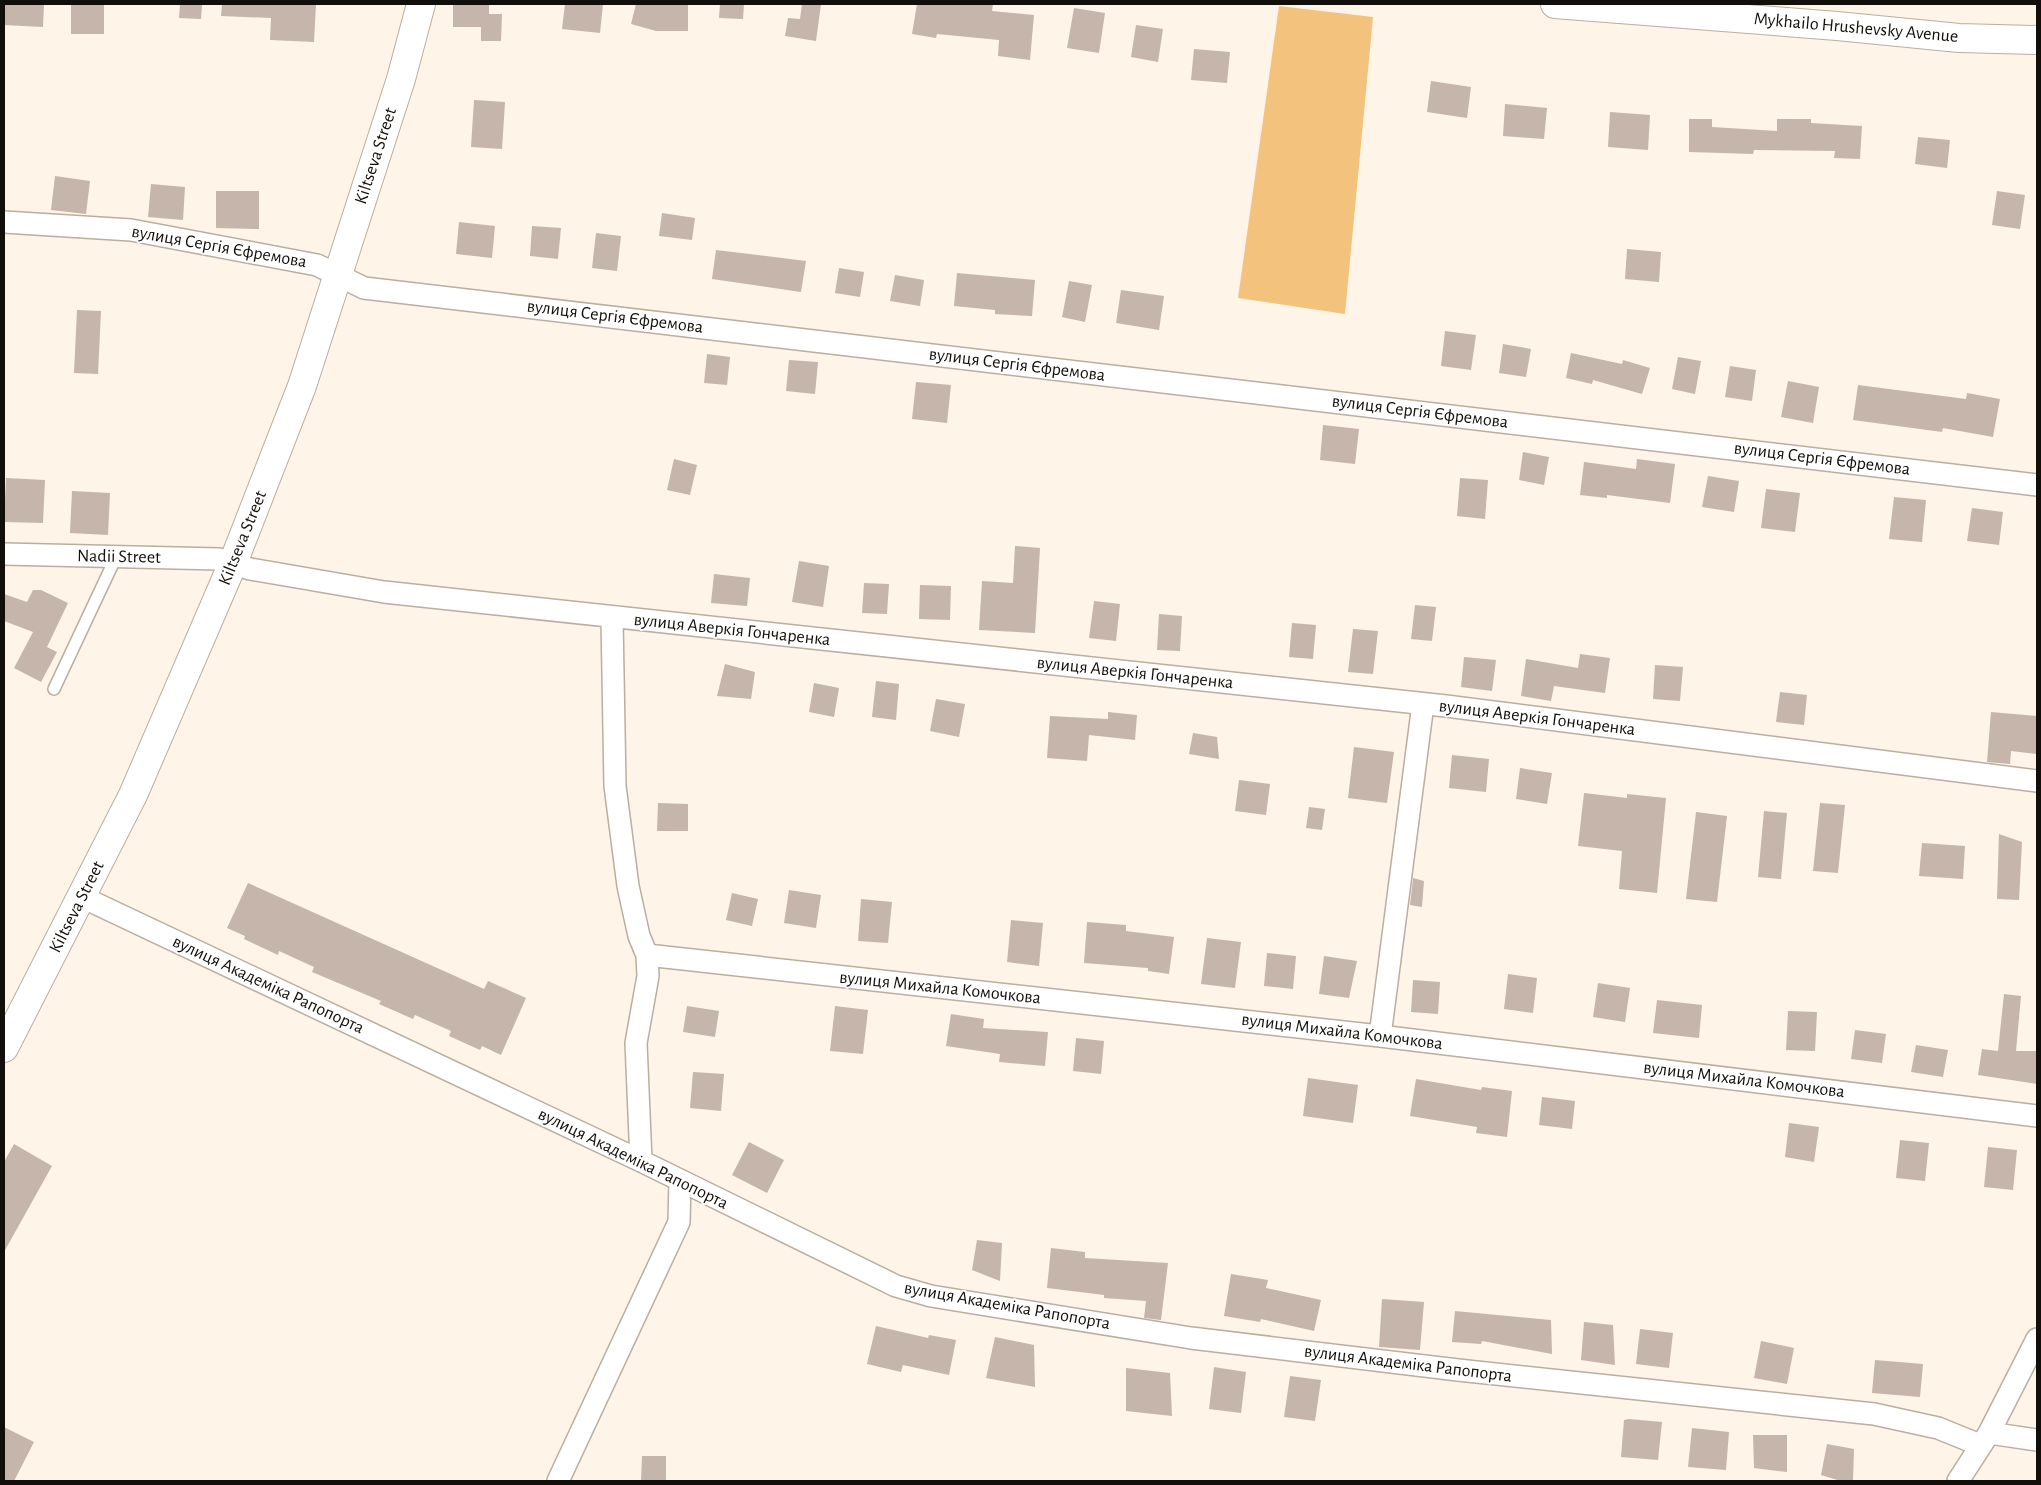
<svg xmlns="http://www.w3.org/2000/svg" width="2041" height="1485" font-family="'Alegreya Sans',sans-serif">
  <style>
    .green { fill: #f3c37e }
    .building { fill: #c5b5aa }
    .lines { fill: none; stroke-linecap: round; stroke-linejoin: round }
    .lane-casing { stroke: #b9aea0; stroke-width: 14 }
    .street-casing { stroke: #b9aea0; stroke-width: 24 }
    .secondary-casing { stroke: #b9aea0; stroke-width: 30 }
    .lane { stroke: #fff; stroke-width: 11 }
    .street { stroke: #fff; stroke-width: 21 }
    .secondary { stroke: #fff; stroke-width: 28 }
    .labels { text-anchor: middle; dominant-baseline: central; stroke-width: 4; stroke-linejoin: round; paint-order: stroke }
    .street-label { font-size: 18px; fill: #120e09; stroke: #fff }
  </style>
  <rect width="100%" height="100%" fill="#fef4e8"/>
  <path class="green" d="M 1279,6 L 1373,17 L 1345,314 L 1238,298 Z"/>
  <path class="building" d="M 5,4 L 44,4 L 43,27 L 4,25 Z
    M 71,4 L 104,4 L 104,34 L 71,34 Z
    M 180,4 L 202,4 L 201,19 L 179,18 Z
    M 222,4 L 316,4 L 314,42 L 270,40 L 271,18 L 221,16 Z
    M 453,4 L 489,4 L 489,14 L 502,14 L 501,41 L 481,41 L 481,27 L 453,27 Z
    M 565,4 L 603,4 L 600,33 L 562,29 Z
    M 636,4 L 688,4 L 688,31 L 656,31 L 631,24 Z
    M 720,4 L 744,4 L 743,19 L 719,18 Z
    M 802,4 L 821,4 L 816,41 L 785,36 L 788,18 L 800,19 Z
    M 917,4 L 993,4 L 992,11 L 1034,15 L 1030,60 L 998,56 L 999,40 L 937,34 L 936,38 L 912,34 Z
    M 1074,8 L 1105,13 L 1099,53 L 1067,48 Z
    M 1136,25 L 1163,29 L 1158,62 L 1131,57 Z
    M 1194,49 L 1230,52 L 1227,83 L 1191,80 Z
    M 1431,81 L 1471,87 L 1467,118 L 1427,112 Z
    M 474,100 L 505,102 L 502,149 L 471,147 Z
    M 1505,104 L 1547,108 L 1544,139 L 1503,136 Z
    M 1610,112 L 1650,115 L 1648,150 L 1608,147 Z
    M 1689,119 L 1712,119 L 1712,127 L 1777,131 L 1777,119 L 1811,119 L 1811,123 L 1862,126 L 1860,159 L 1834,158 L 1835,151 L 1754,150 L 1753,154 L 1689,152 Z
    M 1918,137 L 1950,140 L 1947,168 L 1915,164 Z
    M 55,176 L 90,181 L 86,214 L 51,210 Z
    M 151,184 L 185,187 L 183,220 L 148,217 Z
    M 216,191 L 259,191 L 259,229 L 216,228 Z
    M 1997,191 L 2025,195 L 2020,229 L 1992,225 Z
    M 662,213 L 695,218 L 692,240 L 659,236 Z
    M 459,222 L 495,226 L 492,258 L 456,254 Z
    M 532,226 L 561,228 L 558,259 L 530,256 Z
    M 596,233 L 621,236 L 617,271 L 592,268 Z
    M 1627,249 L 1661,252 L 1659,282 L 1625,279 Z
    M 716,250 L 806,261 L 801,292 L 712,279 Z
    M 839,268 L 864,272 L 860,297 L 835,293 Z
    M 957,273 L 1035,280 L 1032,316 L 995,314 L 995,310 L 954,306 Z
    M 895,275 L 924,280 L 920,306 L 890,301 Z
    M 1069,281 L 1092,285 L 1085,322 L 1062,317 Z
    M 1121,290 L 1164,296 L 1159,330 L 1116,323 Z
    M 77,310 L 101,311 L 98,374 L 74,373 Z
    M 1445,331 L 1476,335 L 1471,370 L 1441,366 Z
    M 1503,344 L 1531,349 L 1526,377 L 1499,373 Z
    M 1571,353 L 1622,364 L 1623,360 L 1650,368 L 1642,394 L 1593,380 L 1592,384 L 1566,378 Z
    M 707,354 L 730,357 L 727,385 L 704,383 Z
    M 1678,357 L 1701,361 L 1695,394 L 1672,389 Z
    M 789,360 L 818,362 L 815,394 L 786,391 Z
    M 1730,366 L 1756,370 L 1752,401 L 1725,397 Z
    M 1788,381 L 1819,387 L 1813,423 L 1781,417 Z
    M 916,382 L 951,385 L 947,423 L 912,419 Z
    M 1858,385 L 1966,399 L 1967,393 L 2000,399 L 1993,437 L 1943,428 L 1942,432 L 1853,420 Z
    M 1323,425 L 1359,429 L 1355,464 L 1320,460 Z
    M 1523,452 L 1549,457 L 1544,485 L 1519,480 Z
    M 674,459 L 697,465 L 690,495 L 667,490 Z
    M 1637,459 L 1675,464 L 1670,503 L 1607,495 L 1607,498 L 1580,495 L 1584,462 L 1636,469 Z
    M 1708,476 L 1739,481 L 1734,512 L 1702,507 Z
    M 6,478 L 45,480 L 43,523 L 4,522 Z
    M 1460,478 L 1488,480 L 1485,519 L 1457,516 Z
    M 1766,489 L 1800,493 L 1795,532 L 1761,528 Z
    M 72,491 L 110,493 L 108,535 L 70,533 Z
    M 1894,497 L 1926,500 L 1922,542 L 1889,539 Z
    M 1972,508 L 2003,512 L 1999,545 L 1967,541 Z
    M 1015,546 L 1040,548 L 1035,633 L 979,630 L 982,581 L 1013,583 Z
    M 799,561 L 829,566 L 823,607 L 792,602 Z
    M 714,574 L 750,578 L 747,606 L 711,603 Z
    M 864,583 L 889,584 L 887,614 L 862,613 Z
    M 920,585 L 951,586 L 950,620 L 919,619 Z
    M 33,590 L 41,590 L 68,603 L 47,647 L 57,652 L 41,682 L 14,668 L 33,632 L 4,621 L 4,594 L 27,602 Z
    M 1094,601 L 1120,604 L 1116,641 L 1089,638 Z
    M 1415,605 L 1436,607 L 1432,641 L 1411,639 Z
    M 1159,614 L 1182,616 L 1180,651 L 1157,650 Z
    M 1292,623 L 1316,625 L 1313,659 L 1289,657 Z
    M 1353,629 L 1378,631 L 1373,674 L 1348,672 Z
    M 1580,654 L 1610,658 L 1605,693 L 1554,686 L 1551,701 L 1521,696 L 1526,659 L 1578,668 Z
    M 1464,657 L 1496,660 L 1492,691 L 1461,687 Z
    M 725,664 L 755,672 L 751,699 L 717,696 Z
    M 1655,665 L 1683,667 L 1680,701 L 1653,699 Z
    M 876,681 L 899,684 L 896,720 L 872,717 Z
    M 814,683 L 839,688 L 834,717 L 809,712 Z
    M 1780,692 L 1807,695 L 1804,725 L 1776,722 Z
    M 936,699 L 965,704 L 959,737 L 930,731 Z
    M 1108,712 L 1137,715 L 1135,740 L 1089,735 L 1087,761 L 1047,758 L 1050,716 L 1108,719 Z
    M 1991,712 L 2037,716 L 2037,754 L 2011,751 L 2010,764 L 1987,762 Z
    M 1193,733 L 1217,737 L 1219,759 L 1189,754 Z
    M 1354,747 L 1394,752 L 1387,803 L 1348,798 Z
    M 1452,755 L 1489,759 L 1486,792 L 1449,788 Z
    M 1520,768 L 1552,773 L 1547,804 L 1516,799 Z
    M 1239,780 L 1270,784 L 1266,815 L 1235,811 Z
    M 1584,793 L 1627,798 L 1627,794 L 1666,798 L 1657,893 L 1619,889 L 1622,851 L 1578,846 Z
    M 658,803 L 688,804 L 688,831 L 657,831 Z
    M 1820,803 L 1845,805 L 1838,873 L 1813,871 Z
    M 1309,807 L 1325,809 L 1322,830 L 1306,828 Z
    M 1764,811 L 1787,813 L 1781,879 L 1758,877 Z
    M 1696,812 L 1727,816 L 1717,902 L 1686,899 Z
    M 1999,834 L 2022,842 L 2019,900 L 1997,899 Z
    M 1922,843 L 1965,846 L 1963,879 L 1919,876 Z
    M 1413,878 L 1424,881 L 1422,907 L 1410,905 Z
    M 248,883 L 484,989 L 488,981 L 526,998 L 501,1055 L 482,1046 L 480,1050 L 449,1036 L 451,1031 L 415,1015 L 413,1019 L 379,1004 L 381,1001 L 312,972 L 314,967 L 279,951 L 278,955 L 244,939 L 245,936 L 227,928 Z
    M 789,890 L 821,895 L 816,928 L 784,923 Z
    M 732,893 L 758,899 L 752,926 L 726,920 Z
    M 861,899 L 892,902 L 888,943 L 858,941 Z
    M 1011,920 L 1043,923 L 1039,966 L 1007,962 Z
    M 1087,922 L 1126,925 L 1126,931 L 1174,937 L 1169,974 L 1148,971 L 1148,968 L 1084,963 Z
    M 1207,938 L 1241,942 L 1235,988 L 1201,984 Z
    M 1267,953 L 1296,956 L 1293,989 L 1264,986 Z
    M 1324,956 L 1357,961 L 1349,998 L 1319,994 Z
    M 1508,974 L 1537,978 L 1533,1013 L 1504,1009 Z
    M 1413,980 L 1440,982 L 1438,1014 L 1411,1012 Z
    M 1598,983 L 1630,988 L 1625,1022 L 1593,1017 Z
    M 2004,994 L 2021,996 L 2016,1051 L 2037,1051 L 2037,1084 L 1978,1075 L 1982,1049 L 1998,1051 Z
    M 1657,1000 L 1702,1005 L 1699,1038 L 1653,1033 Z
    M 687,1006 L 719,1011 L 715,1037 L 683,1032 Z
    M 835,1006 L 868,1010 L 863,1054 L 830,1051 Z
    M 1788,1011 L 1817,1012 L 1815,1051 L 1786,1050 Z
    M 951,1014 L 984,1019 L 983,1028 L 1048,1032 L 1045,1066 L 999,1062 L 1000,1054 L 946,1046 Z
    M 1855,1030 L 1886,1034 L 1882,1063 L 1851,1059 Z
    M 1076,1038 L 1104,1041 L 1101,1074 L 1073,1071 Z
    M 1916,1045 L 1948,1050 L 1943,1077 L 1911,1072 Z
    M 693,1072 L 724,1074 L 721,1111 L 690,1108 Z
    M 1308,1078 L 1358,1085 L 1353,1123 L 1303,1116 Z
    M 1416,1079 L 1481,1090 L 1482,1087 L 1512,1091 L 1507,1137 L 1476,1133 L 1477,1127 L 1410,1116 Z
    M 1542,1097 L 1575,1101 L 1572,1129 L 1539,1125 Z
    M 1789,1123 L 1819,1127 L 1814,1162 L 1785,1157 Z
    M 1900,1140 L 1929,1143 L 1925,1181 L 1896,1178 Z
    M 749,1142 L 784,1160 L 767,1193 L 732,1175 Z
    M 14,1144 L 52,1166 L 4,1252 L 4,1162 Z
    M 1988,1147 L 2017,1150 L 2013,1190 L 1984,1187 Z
    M 977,1240 L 1002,1243 L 1000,1281 L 972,1270 Z
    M 1051,1248 L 1085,1252 L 1085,1258 L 1168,1263 L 1161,1320 L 1144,1318 L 1146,1301 L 1104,1298 L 1104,1295 L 1047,1288 Z
    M 1231,1274 L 1268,1280 L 1266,1288 L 1321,1300 L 1314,1331 L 1261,1319 L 1260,1322 L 1224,1316 Z
    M 1382,1299 L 1424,1302 L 1420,1350 L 1379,1347 Z
    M 1455,1311 L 1551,1320 L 1552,1354 L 1482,1341 L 1481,1344 L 1452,1342 Z
    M 1584,1322 L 1613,1325 L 1615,1365 L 1581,1360 Z
    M 876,1326 L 928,1338 L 929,1335 L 956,1340 L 949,1375 L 903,1365 L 901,1372 L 867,1364 Z
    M 1640,1329 L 1673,1333 L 1669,1368 L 1636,1364 Z
    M 995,1337 L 1034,1345 L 1035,1387 L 986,1378 Z
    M 1761,1341 L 1794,1348 L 1787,1384 L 1754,1378 Z
    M 1875,1360 L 1923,1364 L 1920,1397 L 1872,1393 Z
    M 1214,1367 L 1246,1372 L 1241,1413 L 1209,1409 Z
    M 1126,1368 L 1170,1373 L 1172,1416 L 1126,1411 Z
    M 1290,1376 L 1321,1380 L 1315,1421 L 1284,1417 Z
    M 1629,1419 L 1662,1422 L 1658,1460 L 1621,1457 L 1624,1420 Z
    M 4,1427 L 34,1442 L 14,1481 L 4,1481 Z
    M 1692,1428 L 1729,1432 L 1726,1470 L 1688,1467 Z
    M 1753,1435 L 1787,1435 L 1787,1472 L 1754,1468 Z
    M 1827,1444 L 1854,1449 L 1853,1481 L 1841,1481 L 1821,1475 Z
    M 642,1456 L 666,1456 L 666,1481 L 641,1481 Z"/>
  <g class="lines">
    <g class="lane-casing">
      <path id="lane" d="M 54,689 L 116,557"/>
    </g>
    <g class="street-casing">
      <path id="street" d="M 4,222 L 131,230 L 317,265 L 364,288 L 2037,485
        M 4,554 L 219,559 L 250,569 L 384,592 L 1446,706 L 2037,781
        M 612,618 L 615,786 L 628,886 L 639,936 L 647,955 L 648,976 L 636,1043 L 641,1161
        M 82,897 L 641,1161 L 896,1286 L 931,1296 L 1191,1338 L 1458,1370 L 1874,1414 L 1938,1428 L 1980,1445
        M 647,955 L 1380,1036 L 2037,1116
        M 1380,1036 L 1423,704
        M 1989,1433 L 2037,1440
        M 558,1481 L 679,1222 L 680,1180
        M 1958,1481 L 1989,1433 L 2037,1339"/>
    </g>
    <g class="secondary-casing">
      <path id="secondary" d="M 1555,4 L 1837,26 L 1959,38 L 2037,40
        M 4,1048 L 133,795 L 233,563 L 302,386 L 401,79 L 421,4"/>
    </g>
    <use href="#lane" class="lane"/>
    <use href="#street" class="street"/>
    <use href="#secondary" class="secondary"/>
  </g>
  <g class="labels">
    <g class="street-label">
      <text transform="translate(1856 28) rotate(5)">Mykhailo Hrushevsky Avenue</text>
      <text transform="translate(376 156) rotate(-72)">Kiltseva Street</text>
      <text transform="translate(219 247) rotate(10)">вулиця Сергія Єфремова</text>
      <text transform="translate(615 317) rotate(7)">вулиця Сергія Єфремова</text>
      <text transform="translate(1017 365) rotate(7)">вулиця Сергія Єфремова</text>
      <text transform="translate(1420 412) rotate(7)">вулиця Сергія Єфремова</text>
      <text transform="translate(1822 459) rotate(7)">вулиця Сергія Єфремова</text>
      <text transform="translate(243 538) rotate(-68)">Kiltseva Street</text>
      <text transform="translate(119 557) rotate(1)">Nadii Street</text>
      <text transform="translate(732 630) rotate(6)">вулиця Аверкія Гончаренка</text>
      <text transform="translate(1135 673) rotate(6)">вулиця Аверкія Гончаренка</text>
      <text transform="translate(1537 718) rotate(7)">вулиця Аверкія Гончаренка</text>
      <text transform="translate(77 907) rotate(-63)">Kiltseva Street</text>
      <text transform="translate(268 985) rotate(25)">вулиця Академіка Рапопорта</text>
      <text transform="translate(940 988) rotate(6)">вулиця Михайла Комочкова</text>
      <text transform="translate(1342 1032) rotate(7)">вулиця Михайла Комочкова</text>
      <text transform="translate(1744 1080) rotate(7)">вулиця Михайла Комочкова</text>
      <text transform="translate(633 1159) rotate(26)">вулиця Академіка Рапопорта</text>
      <text transform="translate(1007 1306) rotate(10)">вулиця Академіка Рапопорта</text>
      <text transform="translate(1408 1364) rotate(7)">вулиця Академіка Рапопорта</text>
    </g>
  </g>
  <rect width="2041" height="1485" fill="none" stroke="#120e09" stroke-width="10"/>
</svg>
